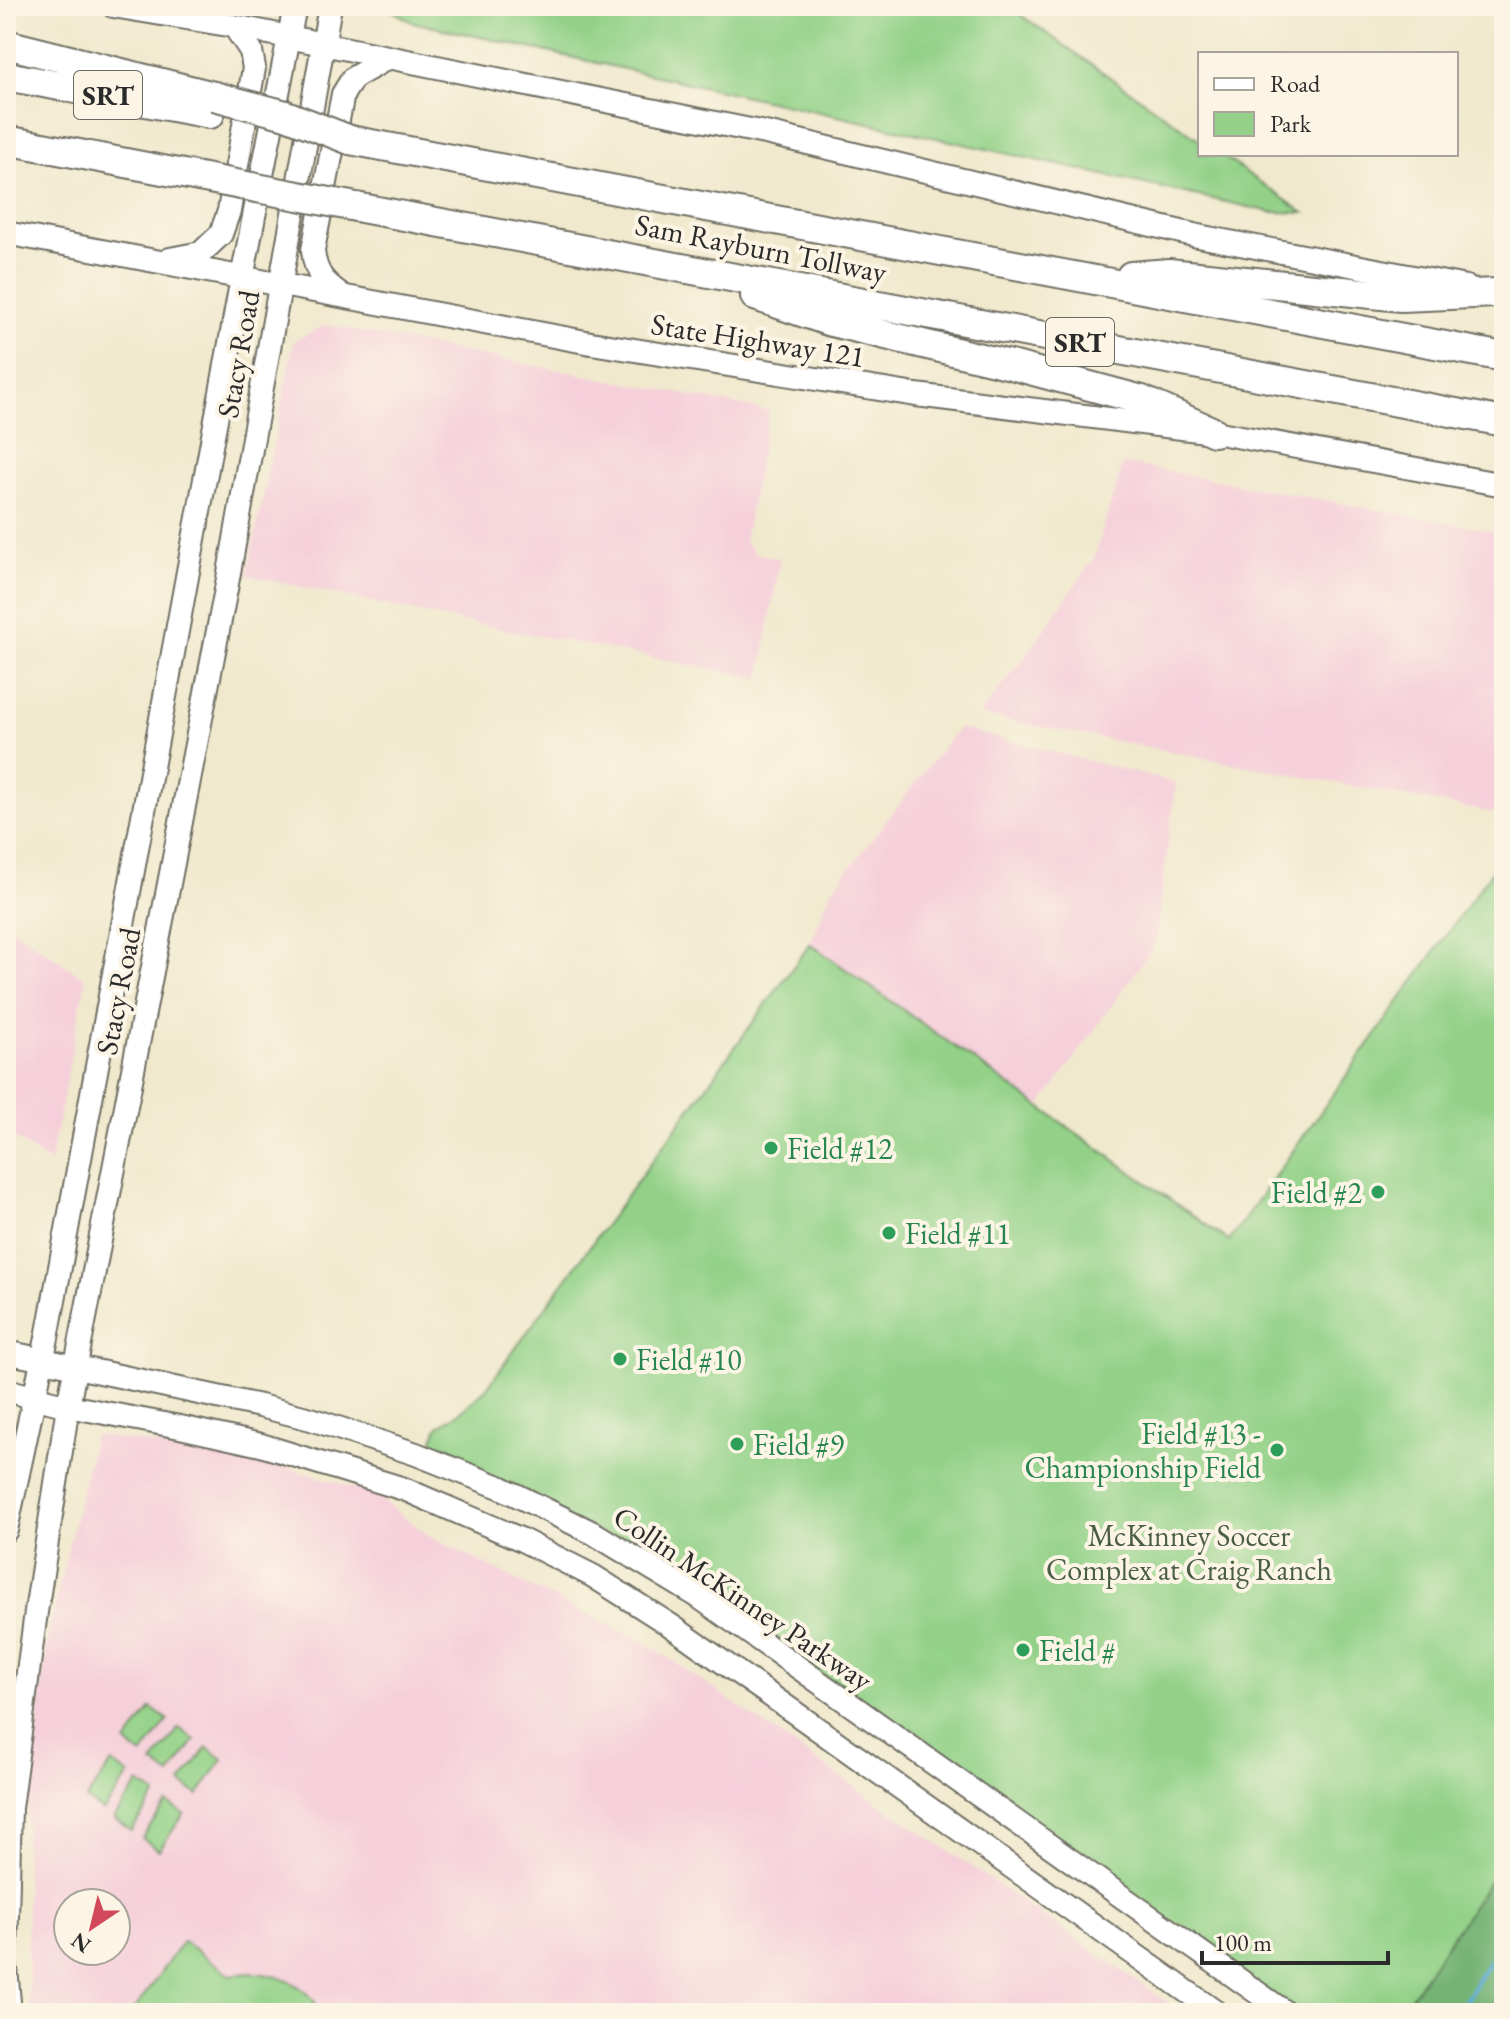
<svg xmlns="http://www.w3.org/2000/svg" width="1510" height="2019" font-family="'EB Garamond',serif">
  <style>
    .built { fill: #f5cfda; fill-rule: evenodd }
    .green { fill: #92d187; stroke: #5e7e59; stroke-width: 2 }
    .forest { fill: #75b374; stroke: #506f50; stroke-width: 2 }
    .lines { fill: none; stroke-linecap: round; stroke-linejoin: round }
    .stream { stroke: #5eacd8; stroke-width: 4 }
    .secondary-casing { stroke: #706e64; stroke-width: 26 }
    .highway-casing { stroke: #706e64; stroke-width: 32 }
    .secondary { stroke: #fff; stroke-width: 22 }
    .highway { stroke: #fff; stroke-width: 28 }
    .highway-bridge-casing { stroke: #706e64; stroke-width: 32; stroke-linecap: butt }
    .highway-bridge { stroke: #fff; stroke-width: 28 }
    .leisure-dot { fill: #2e9e5b; stroke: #fcf5e5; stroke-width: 3 }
    .labels { text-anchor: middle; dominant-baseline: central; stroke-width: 8; stroke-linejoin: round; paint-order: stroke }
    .shield { fill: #fcf5e5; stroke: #6a6863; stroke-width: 2 }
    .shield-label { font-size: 28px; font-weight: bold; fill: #2b2b2b }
    .street-label { font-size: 30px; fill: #2b2b2b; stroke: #fcf5e5 }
    .leisure-label { font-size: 30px; fill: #27864d; stroke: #fcf5e5; text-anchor: start }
    .park-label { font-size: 30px; fill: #4a5d47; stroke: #fcf5e5 }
  </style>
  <rect width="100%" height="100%" fill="#fcf5e5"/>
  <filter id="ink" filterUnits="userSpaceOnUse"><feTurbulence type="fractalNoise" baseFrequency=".0125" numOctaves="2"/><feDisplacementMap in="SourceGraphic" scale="16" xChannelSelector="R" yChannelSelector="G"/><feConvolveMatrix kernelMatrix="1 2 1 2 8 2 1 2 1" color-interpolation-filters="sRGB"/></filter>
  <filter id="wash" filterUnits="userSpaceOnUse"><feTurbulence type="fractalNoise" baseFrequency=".006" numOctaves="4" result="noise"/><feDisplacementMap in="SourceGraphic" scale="32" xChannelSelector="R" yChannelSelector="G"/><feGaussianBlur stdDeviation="1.8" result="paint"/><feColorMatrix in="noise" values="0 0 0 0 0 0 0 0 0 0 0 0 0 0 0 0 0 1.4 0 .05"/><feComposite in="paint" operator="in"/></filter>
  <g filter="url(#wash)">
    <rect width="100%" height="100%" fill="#f0e9cd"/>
    <path class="built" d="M 326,325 L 769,411 L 744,540 L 754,553 L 780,559 L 760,678 L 444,618 L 247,575 L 294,341 Z
      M 1123,463 L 1504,533 L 1504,815 L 979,715 L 1022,661 L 1094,558 Z
      M 958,728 L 1176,783 L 1155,944 L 1040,1107 L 810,944 L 830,893 Z
      M 6,924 L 86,979 L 50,1163 L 6,1132 Z
      M 94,1435 L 263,1461 L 372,1493 L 432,1538 L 651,1646 L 1183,2013 L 29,2013 L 25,1839 L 46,1644 ZM 68,1903 L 116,1903 L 116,1951 L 68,1951 Z"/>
    <path class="green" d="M 384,6 L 1008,6 L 1200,140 L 1200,154 L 1220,154 L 1304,213 L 1271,212 L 412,22 Z
      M 1504,854 L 1504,1744 L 1501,1748 L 1498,1780 L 1504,1860 L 1400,2013 L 1296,2013 L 705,1592 L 434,1449 L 433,1440 L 438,1427 L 460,1412 L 486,1389 L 810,944 L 1229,1241 Z
      M 151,1708 L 168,1720 L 142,1755 L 126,1743 Z
      M 179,1728 L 195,1740 L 170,1775 L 153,1763 Z
      M 207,1747 L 223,1759 L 198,1795 L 181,1783 Z
      M 112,1763 L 129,1775 L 103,1811 L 86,1799 Z
      M 139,1783 L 156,1795 L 131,1831 L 114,1818 Z
      M 167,1803 L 184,1814 L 159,1850 L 142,1838 Z
      M 183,1941 L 231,1975 C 267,1969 304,1979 322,2013 L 132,2013 Z"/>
    <path class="forest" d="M 1504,1744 L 1504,2013 L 1400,2013 L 1504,1860 L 1501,1748 Z"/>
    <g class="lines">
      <path class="stream" d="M 1458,2013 L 1497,1948 L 1504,1942"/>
    </g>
  </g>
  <g filter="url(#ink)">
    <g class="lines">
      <g class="secondary-casing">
        <path id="secondary" d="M 113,6 L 234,26 L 770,134 L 1198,236 L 1466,287
          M 6,233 L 591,343 L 916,395 L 1214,432 L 1504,485
          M 170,259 L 201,253 L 221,234 L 229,211 L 254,68 L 251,51 L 234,26
          M 343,296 C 324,283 315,274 313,250 L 343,94 L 353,78 L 386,59
          M 6,1352 L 260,1406 L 311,1419 L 416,1454 L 502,1488 L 595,1534 L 696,1595 L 1286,2013
          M 6,1390 L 68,1406 L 180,1427 L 261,1445 L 404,1489 L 520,1539 L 593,1576 L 670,1625 L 767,1693 L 1217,2013
          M 6,1530 L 47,1338 L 242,278 L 295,6
          M 6,1952 L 10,1808 L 36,1612 L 68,1406 L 227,584 L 330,6
          M 6,1968 L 10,2013"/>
      </g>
      <g class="highway-casing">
        <path id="highway" d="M 6,44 L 214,96
          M 6,76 L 210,114
          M 6,140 L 199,177
          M 350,140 L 1504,357
          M 356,207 L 1504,422
          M 1131,276 L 1169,273 L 1401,297 L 1497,293
          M 755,296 L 831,322 L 1015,366 L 1142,400 L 1214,432"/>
      </g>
      <use href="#secondary" class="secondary"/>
      <use href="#highway" class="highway"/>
      <g class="highway-bridge-casing">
        <path id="highway-bridge" d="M 214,96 L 286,115 L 350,140
          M 199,177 L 356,207"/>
      </g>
      <use href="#highway-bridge" class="highway-bridge"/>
    </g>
  </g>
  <g class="leisure-dot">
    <circle cx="771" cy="1148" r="8"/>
    <circle cx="1378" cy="1192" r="8"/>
    <circle cx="889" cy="1233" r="8"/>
    <circle cx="620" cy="1359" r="8"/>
    <circle cx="737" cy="1444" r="8"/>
    <circle cx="1277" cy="1450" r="8"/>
    <circle cx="1023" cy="1650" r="8"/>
  </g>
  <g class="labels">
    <g class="shield">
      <rect x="74" y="71" width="68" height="48" rx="6"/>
      <rect x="1046" y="318" width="68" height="48" rx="6"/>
    </g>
    <g class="shield-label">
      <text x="108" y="95">SRT</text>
      <text x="1080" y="342">SRT</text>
    </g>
    <g class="street-label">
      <text transform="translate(761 248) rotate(11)">Sam Rayburn Tollway</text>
      <text transform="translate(758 340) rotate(9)">State Highway 121</text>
      <text transform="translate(238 354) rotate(-80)">Stacy Road</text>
      <text transform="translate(118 991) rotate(-79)">Stacy Road</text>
      <text transform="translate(743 1598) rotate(34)">Collin McKinney Parkway</text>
    </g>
    <g class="leisure-label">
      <text x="787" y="1148">Field #12</text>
      <text x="1362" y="1192" text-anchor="end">Field #2</text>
      <text x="905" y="1233">Field #11</text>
      <text x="636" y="1359">Field #10</text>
      <text x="1261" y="1433" text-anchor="end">Field #13 -<tspan x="1261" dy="34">Championship Field</tspan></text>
      <text x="753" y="1444">Field #9</text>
      <text x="1039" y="1650">Field #</text>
    </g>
    <g class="park-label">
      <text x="1189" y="1535">McKinney Soccer<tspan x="1189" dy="34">Complex at Craig Ranch</tspan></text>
    </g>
  </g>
  <rect width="1510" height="2019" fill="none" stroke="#fcf5e5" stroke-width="32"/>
  <rect x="1198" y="52" width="260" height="104" fill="#fcf5e5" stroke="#a8a49b" stroke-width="2"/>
  <rect x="1214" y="78" width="40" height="12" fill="#ffffff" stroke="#a8a49b" stroke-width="2"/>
  <text x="1270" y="92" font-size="24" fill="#2b2b2b">Road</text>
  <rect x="1214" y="112" width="40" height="24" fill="#92d187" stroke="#a8a49b" stroke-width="2"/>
  <text x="1270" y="132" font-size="24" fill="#2b2b2b">Park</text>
  <g transform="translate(92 1927) rotate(215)"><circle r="38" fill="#fcf5e5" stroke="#a8a49b" stroke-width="2"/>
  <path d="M0-6L14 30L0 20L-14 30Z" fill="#d1495b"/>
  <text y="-12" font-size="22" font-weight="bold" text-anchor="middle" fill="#2b2b2b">N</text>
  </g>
  <path d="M1202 1951v12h186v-12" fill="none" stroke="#2b2b2b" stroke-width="4"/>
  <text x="1214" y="1951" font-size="24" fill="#2b2b2b" stroke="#fcf5e5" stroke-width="6" paint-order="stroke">100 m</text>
</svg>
